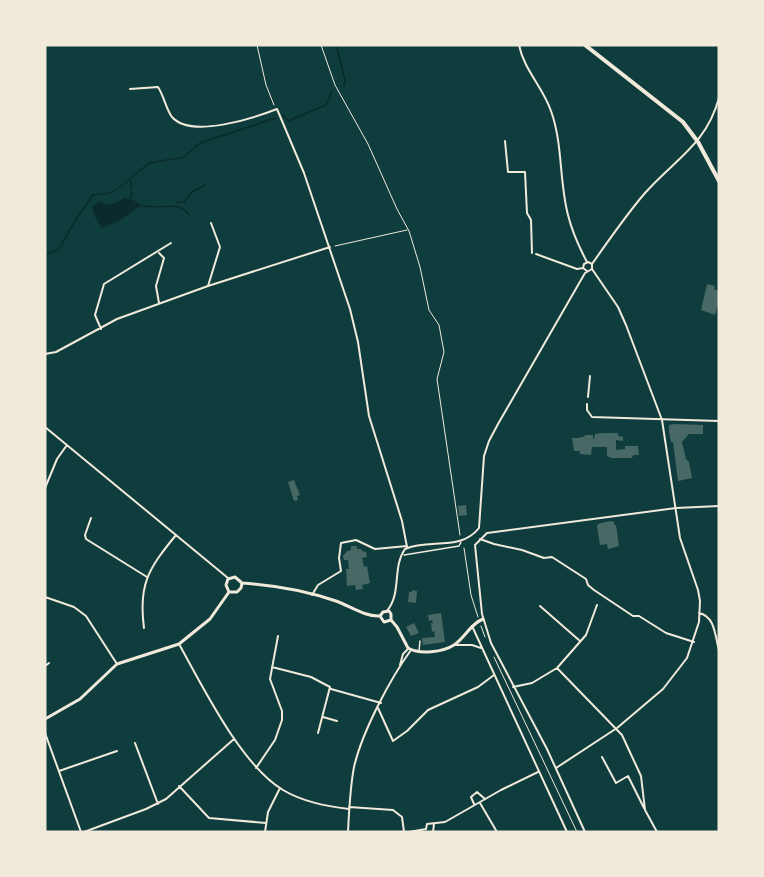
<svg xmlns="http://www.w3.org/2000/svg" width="764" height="877" font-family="'Roboto Condensed',sans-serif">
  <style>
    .water { fill: #0a2a2b }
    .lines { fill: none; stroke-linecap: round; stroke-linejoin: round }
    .stream { stroke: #0a2a2b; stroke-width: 1.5 }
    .building { fill: #486865 }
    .path { stroke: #f1e9da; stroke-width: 1 }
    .pedestrian { stroke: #f1e9da; stroke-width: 1.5 }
    .minor { stroke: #f1e9da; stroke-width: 2 }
    .tertiary { stroke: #f1e9da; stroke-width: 3 }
    .primary { stroke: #f1e9da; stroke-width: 4 }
  </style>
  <rect width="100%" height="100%" fill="#0f3d3e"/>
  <path class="water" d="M 124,198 L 133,200 L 141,205 L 119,221 L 102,228 L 95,217 L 92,206 L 101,201 C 109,208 116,203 124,198 Z"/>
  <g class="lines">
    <path class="stream" d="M 336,45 L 345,80 L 344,86
      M 283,115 L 288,121 L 326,105 L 332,91
      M 131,181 L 131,189
      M 125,183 L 149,163 L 184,157 L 200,143 L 276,118
      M 130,200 L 132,192
      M 177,202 L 184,202 L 192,192 L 205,185
      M 140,205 C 158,211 180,199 189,215
      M 45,255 L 59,249 L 76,219 L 93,195 L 111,193 L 123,185"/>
  </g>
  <path class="building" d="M 707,284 L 715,286 L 714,289 L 719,291 L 719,301 L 715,315 L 701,310 Z
    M 674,424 L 703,425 L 703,434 L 689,434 L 682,442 L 686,459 L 689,462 L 692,478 L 678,481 L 673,442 L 671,442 L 669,432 L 669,425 Z
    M 602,433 L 618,433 L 618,436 L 623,437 L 623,441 L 616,440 L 616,450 L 625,449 L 625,446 L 638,446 L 639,455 L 634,455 L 631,458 L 611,458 L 607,456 L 607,447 L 592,447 L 591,455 L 580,454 L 580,451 L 574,451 L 572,438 L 580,438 L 580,437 L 584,437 L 585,435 L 593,435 L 593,439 L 594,439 L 595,434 Z
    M 294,480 L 300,495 L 297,496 L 298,500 L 294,501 L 288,482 Z
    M 466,505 L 467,515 L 459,516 L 458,506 Z
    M 610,521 L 614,522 L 614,525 L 616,525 L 619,546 L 608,549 L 607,544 L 600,545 L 597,527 L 598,524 Z
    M 351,546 L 357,546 L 357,549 L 361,549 L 362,551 L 366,552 L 367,557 L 362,558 L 364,567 L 367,566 L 370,583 L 362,585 L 363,589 L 356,590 L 355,585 L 347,586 L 346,569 L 349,569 L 348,560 L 344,560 L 343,556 L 347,551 L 351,550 Z
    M 412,590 L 417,591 L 416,603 L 408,602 L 409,592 L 412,592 Z
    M 441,613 L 445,642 L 423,645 L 422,638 L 435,637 L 434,631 L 432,632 L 431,623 L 433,623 L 432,620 L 429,621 L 428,615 Z
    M 414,623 L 419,633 L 411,636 L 406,627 Z"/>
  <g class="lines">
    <path class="path" d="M 257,45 L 266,85 L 274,105
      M 321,45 L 335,85 L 368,144 L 397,209 L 409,231 L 420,267 L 429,310 L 439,325 L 444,352 L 437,379 L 460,535
      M 335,246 L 407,230
      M 464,548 L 471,595 L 478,617
      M 481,626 L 485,637
      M 494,657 L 577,832"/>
    <path class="pedestrian" d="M 404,555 L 459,546 L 461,542
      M 419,651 L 420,641"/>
    <path class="minor" d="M 519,45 C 524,70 543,87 551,111 C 563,144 559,181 568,215 C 572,231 579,247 587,262
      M 130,89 L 158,87 C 164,96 166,109 172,117 C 191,139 254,118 277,109 L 304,173 L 350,309 L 358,342 L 369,416 L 402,521 L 407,547
      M 505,141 L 508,172 L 525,172 L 527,213 L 531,220 L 532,253
      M 159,253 L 164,258 L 156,286 L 159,303
      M 536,254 L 577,269 L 583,268
      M 587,271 L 583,268 L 584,264 L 588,262 L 592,264
      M 208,286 L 220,247 L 211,223
      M 101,329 L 95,315 L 104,284 L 171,243
      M 45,354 L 56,352 L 117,319 L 208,286 L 330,247
      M 588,397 L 590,376
      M 587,404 L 587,410 L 592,417 L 719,421
      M 45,427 L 228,578
      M 45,488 L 57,459 L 67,445
      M 91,518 L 85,535 L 86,539 L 147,577
      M 479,528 L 484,456 L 489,441 L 498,424 L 585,273 L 592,269 L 592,264 C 609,240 626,215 645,193 C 675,159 706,145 719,98
      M 480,539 L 494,544 L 522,550 L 544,558 L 552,557 L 586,579 L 588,585 L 594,590 L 633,616 L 639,616 L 666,633 L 694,642
      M 475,545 L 482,614 L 491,643 L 547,749 L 585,832
      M 475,545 L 487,533 L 676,508 L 719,506
      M 312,595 L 318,585 L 341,571 L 339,558 L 341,543 L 356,540 L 375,549 L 407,546
      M 45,597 L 74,607 L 86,616 L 117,664
      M 540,606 L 580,641
      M 387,611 C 402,593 392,567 405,549 C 429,538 460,552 479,528
      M 699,613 C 715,616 715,636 719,650
      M 472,626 L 567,832
      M 144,628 C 138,584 149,568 176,535
      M 179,644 C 203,687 241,765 283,790 C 303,802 326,806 349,809
      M 454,645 L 472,645 L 481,648
      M 400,665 L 403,654 L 408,649
      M 45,666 L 49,663
      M 272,667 L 311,677 L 330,687 L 318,733
      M 557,668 L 622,735 L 641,776 L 645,810 L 657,832
      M 513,687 L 532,683 L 557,668 L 586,635 L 597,605
      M 331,689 L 381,703
      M 378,708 L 393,741 L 407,731 L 428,710 L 478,687 L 494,675
      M 323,717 L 337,721
      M 45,733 L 81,832
      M 135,743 L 158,804
      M 602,757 L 616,783 L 628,776 L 644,808
      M 256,768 L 275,740 L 282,720 L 282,711 L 270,679 L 278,636
      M 556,768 L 617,728 L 663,689 L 687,658 L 699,622 L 700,601 L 698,590 L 680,538 L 662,420 L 626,325 L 618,307 L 592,269
      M 59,771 L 117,751
      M 179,786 L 209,818 L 266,823
      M 480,803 L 497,832
      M 474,804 L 471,797 L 477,792 L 485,799
      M 349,807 L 393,810 L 402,817 L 404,832
      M 84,832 L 146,809 L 166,799 L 234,739
      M 265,832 L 268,812 L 280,788
      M 348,832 C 349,811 350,788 354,767 C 362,732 390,679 411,650
      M 409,832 L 426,829 L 427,824 L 445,822 L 501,790 L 538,772
      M 433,832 L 434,824"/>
    <path class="tertiary" d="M 242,583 C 272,585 307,591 336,601 C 350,606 365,617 380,616
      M 229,592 L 226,585 L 228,579 L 235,577 L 242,583
      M 229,592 L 237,592 L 241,588 L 242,583
      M 380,616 L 383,612 L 389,611 L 391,614 L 391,620
      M 380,616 L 384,622 L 391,620
      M 391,620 L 397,627 L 408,648 C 420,655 443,652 454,645 C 465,638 470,624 483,619
      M 45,719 L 80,699 L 117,664 L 179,644 L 210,619 L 229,592"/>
    <path class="primary" d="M 585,45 L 683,122 L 698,142 L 719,181"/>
  </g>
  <rect width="764" height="877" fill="none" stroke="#f1e9da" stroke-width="93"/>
</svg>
